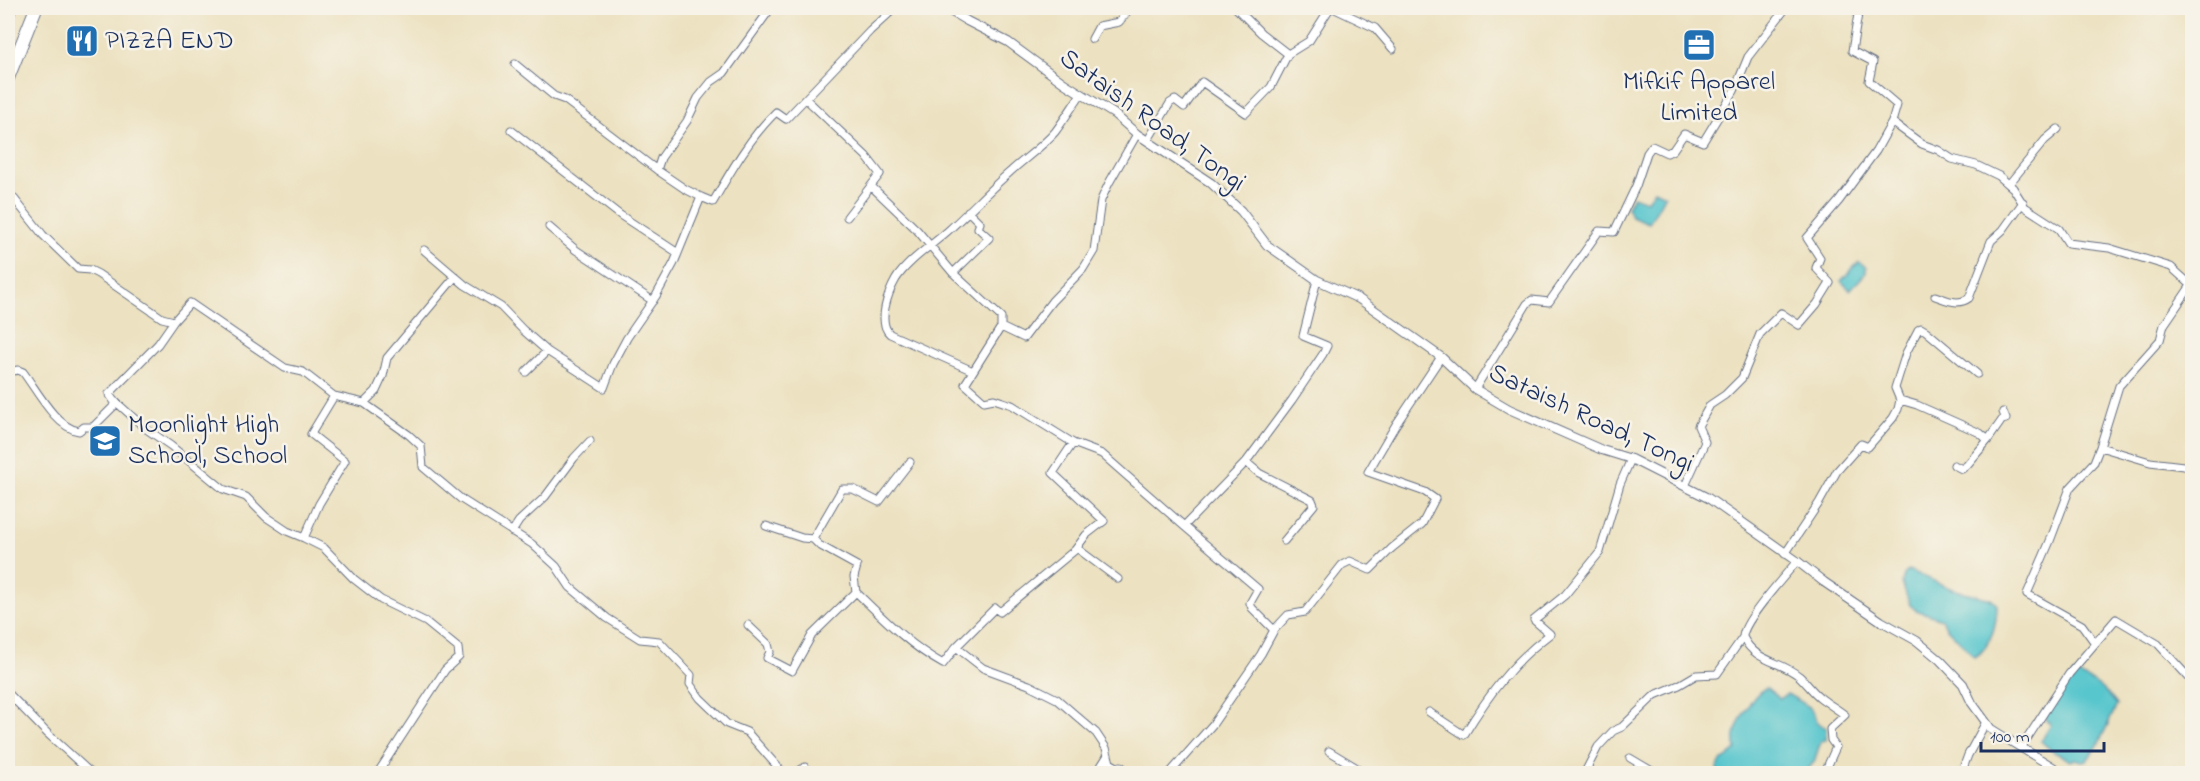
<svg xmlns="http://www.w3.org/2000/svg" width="2200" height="781" font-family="'Indie Flower',sans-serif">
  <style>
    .water { fill: #58c6cd; stroke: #3a7a96; stroke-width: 1.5 }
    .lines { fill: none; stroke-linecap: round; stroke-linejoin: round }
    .minor-casing { stroke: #646d80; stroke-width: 9 }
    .tertiary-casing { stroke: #646d80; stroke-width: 10 }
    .trunk-casing { stroke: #646d80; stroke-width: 14 }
    .minor { stroke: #fff; stroke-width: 7 }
    .tertiary { stroke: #fff; stroke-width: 8 }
    .trunk { stroke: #fff; stroke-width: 12 }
    .labels { text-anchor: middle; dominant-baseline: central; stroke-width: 5; stroke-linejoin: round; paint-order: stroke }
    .poi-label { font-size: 27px; fill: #1b2f5e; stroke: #f7f3e8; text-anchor: start }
    .street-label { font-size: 27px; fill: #1b2f5e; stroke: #f7f3e8 }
  </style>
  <rect width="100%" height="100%" fill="#f7f3e8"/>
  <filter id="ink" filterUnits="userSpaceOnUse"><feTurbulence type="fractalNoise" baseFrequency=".0167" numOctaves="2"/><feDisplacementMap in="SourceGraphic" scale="12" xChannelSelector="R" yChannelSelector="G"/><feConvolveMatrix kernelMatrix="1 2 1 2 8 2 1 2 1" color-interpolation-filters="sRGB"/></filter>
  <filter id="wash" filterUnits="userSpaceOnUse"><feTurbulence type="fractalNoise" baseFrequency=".008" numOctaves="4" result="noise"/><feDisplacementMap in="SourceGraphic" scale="24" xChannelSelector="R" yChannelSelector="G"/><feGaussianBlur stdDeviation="1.35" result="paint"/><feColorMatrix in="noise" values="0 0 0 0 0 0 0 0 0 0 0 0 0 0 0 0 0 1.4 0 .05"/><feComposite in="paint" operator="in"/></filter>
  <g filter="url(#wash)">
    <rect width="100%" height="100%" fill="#ece1c0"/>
    <path class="water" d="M 1654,190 L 1665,195 L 1649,223 L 1631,216 L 1627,207 L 1633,196 L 1647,201 Z
      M 1859,262 L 1866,267 L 1866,273 L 1850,290 L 1841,281 Z
      M 1909,570 L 1952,589 L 1991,599 L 1997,605 C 1997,624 1991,647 1975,657 L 1946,627 L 1942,619 L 1916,610 L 1910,605 L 1902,583 L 1904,575 Z
      M 2074,674 C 2090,678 2107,691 2117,705 L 2097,747 L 2087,760 L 2082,761 L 2076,759 L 2071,761 L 2052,751 L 2041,741 L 2051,725 L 2046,721 L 2046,714 Z
      M 1767,688 L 1780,699 L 1787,694 C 1796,699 1808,704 1813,713 C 1817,721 1817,723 1826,728 L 1826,740 L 1821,741 L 1814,762 L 1805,773 L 1718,773 L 1717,769 L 1722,760 L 1725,759 L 1736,750 C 1735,745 1734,740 1735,735 C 1737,723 1754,691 1767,688 Z"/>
  </g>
  <g filter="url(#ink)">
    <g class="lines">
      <g class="minor-casing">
        <path id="minor" d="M 1236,8 L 1261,33 L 1288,54
          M 1333,8 L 1375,28 L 1393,49
          M 1850,8 L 1859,10
          M 396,9 L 397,8
          M 1092,39 L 1099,26 L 1119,22 L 1130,8
          M 806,99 L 866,156 L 880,174 L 847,217
          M 1892,122 L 1922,144 L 1938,150 L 1952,159 L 1976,165 L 1999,176 L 2013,188 L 2025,207 L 2059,229 L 2068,243 L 2109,248 L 2171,267 L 2191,285
          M 511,130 L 620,215 L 678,253
          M 1137,134 L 1109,183 L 1101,200 L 1094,251 L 1083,269 L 1052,301 L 1024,338 L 1001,327 L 965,384 L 984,401 L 994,399 L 1012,405 L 1073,443 L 1102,454 L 1184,526
          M 1148,140 L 1170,103 L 1175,100 L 1184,107 L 1202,82 L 1246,113 L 1271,87 L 1288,54 L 1309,41 L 1330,8
          M 657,170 L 661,158 L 687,121 L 698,98 L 711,82 L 724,73 L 771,8
          M 871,186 L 917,230 L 953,273 L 1001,317 L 1001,327
          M 2011,186 L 2009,184 L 2045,140 L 2058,129
          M 8,191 L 43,235 L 78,269 L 90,270 L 98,274 L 162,318 L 174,321 L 190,303 L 285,368 L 303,372 L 334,396
          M 701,197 L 713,202 C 731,171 750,137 776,112 L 786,119 L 870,31 L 895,8
          M 549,227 L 576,250 L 653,301
          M 424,250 L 465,285 L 501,307 L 523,330 L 547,351 L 604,388 L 613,364 L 627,338 L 656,296 L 674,263 L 701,197 L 685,189 L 657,170 L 565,100 L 554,96 L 515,64
          M 953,273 L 989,238 L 978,228 L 980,223 L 968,211
          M 1935,296 C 1947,300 1958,306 1969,298 L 1991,241 L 2003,230 L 2023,202
          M 973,371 L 890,334 C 877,322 888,293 896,279 C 908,260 934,244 950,229 C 971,210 989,190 1010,172 C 1024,159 1042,147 1055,132 C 1064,120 1072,107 1081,94
          M 8,372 L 18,370 L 23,372 C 36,389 56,428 79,431 L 84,427 L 93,427 L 116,404 L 109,394 L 158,344 L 174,321
          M 526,372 L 547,351
          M 1475,389 L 1527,304 L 1532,300 L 1549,302 L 1599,231 L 1614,232 L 1636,186 L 1647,153 L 1652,146 L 1667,153 L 1673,150 L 1684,134 L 1703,142 L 1734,91 L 1748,57 L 1786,8
          M 1900,400 L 1917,405 L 1980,433 L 1988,440 L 1967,465 L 1962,469 L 1954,465
          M 116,402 L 145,428 L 171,446 L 223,489 L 246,497 L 266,517 L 287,531 L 304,538
          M 364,403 L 409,435 L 421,446 L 423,467 L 461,499 L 532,544 L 556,566 L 570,587 L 607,618 L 640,639 L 659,641 L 691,675 L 690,684 L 700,698 L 727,724 L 747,732 L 784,774
          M 1988,440 L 2002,420 L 2006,419 L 2003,412
          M 1073,443 L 1053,473 L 1104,521 L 1086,535 L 1075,550 L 1000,612 L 995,608 L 956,647 L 983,668 L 1029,685 L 1057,699 L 1096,733 L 1106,748 L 1110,763 L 1117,767 L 1121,766 L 1130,774
          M 2100,447 L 2119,386 L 2160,340 L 2164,325 L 2192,284
          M 1246,462 L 1259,473 L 1312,500 L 1314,505 L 1284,541
          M 1685,486 L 1705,442 L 1698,426 L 1710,405 L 1725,395 L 1742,378 L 1760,334 L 1781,313 L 1799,325 L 1817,304 L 1830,283 L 1816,268 L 1820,258 L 1807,238 L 1839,201 L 1876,151 L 1892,122 L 1897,105 L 1869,81 L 1873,62 L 1852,51 L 1859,8
          M 766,526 L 802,538 L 813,539
          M 512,532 L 519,521 L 545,497 L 574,458 L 590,441
          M 1075,550 L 1078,549 L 1118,579
          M 1785,554 L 1819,503 L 1837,471 L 1861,444 L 1868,447 L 1893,418 L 1898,409 L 1900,400 L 1895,388 L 1906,353 L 1918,330 L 1921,328 L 1926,331 L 1977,374
          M 856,592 L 854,577 L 857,566 L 819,545 L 813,539 L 842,489 L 853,489 L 879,502 L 910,462
          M 748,625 L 768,644 L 770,652 L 767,658 L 792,671 L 812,635 L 856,592 C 884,619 909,645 943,664 L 956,647
          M 1274,630 L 1288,615 L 1305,612 L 1342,565 L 1350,561 L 1370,570 L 1392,548 L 1422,524 L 1435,499 L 1425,492 L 1368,472 L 1395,426 L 1441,357
          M 1743,637 C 1755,662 1779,660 1799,676 C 1807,683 1813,693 1822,699 C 1830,705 1837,709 1845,715 L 1830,729 L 1831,740 L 1836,747 L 1824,774
          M 2095,643 L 2082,625 L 2027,594 L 2050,541 L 2070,488 L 2094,462 L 2100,447 L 2150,462 L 2192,467
          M 8,693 L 48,734 L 92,774
          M 1429,712 L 1464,735 C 1489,694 1512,663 1550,634 L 1534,620 L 1565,595 L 1600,552 L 1620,484 L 1631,459
          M 2021,748 L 2069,674 L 2116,619 L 2158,644 L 2192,681
          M 1329,751 L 1367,774
          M 1630,758 L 1657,774
          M 377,774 L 445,670 L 459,657 L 458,648 L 426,622 L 381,600 L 354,579 L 324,548 L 304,538 L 319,504 L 345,461 L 311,434 L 334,396 L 364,403 L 376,391 L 383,376 L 387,358 L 455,277
          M 794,774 L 805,767 L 814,774
          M 1096,774 L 1108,755
          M 1169,774 L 1213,724 L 1261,654 L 1274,630 L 1252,608 L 1250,603 L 1258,589 L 1184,526 L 1246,462 L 1292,400 L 1323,354 L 1327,346 L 1303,336 L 1317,280
          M 1584,774 L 1598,747 L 1613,731 L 1622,727 L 1655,695 L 1679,685 L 1696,675 L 1717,674 L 1743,637 C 1743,621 1785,576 1797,561
          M 1961,774 L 1968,755 L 1986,722"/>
      </g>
      <g class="tertiary-casing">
        <path id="tertiary" d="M 945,8 L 967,21 L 1008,42 L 1064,83 L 1114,114 L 1137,134 L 1211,183 L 1241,211 L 1267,245 L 1317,280 L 1359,299 L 1441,357 L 1475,389 L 1509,409 L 1602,450 L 1631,459 L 1708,498 L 1797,561 L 1824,582 L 1881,621 L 1917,641 L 1940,660 L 1963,684 L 1972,703 L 1991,729 L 2064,774"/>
      </g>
      <g class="trunk-casing">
        <path id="trunk" d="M 8,14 L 10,8
          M 8,78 L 36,8"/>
      </g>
      <use href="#minor" class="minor"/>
      <use href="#tertiary" class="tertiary"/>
      <use href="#trunk" class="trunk"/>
    </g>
  </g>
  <defs>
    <g id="restaurant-square" transform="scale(1.725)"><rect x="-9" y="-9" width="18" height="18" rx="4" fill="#1f6fb2" stroke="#f7f3e8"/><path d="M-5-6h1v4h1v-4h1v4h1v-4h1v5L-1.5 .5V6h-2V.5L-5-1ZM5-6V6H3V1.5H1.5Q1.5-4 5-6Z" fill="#fff"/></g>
    <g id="office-square" transform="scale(1.725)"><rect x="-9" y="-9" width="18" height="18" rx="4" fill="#1f6fb2" stroke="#f7f3e8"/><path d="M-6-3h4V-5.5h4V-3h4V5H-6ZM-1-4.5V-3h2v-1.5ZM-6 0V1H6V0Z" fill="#fff"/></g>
    <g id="school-square" transform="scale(1.725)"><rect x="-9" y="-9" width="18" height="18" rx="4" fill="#1f6fb2" stroke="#f7f3e8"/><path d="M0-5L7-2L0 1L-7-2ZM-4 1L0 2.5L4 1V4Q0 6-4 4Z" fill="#fff"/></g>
  </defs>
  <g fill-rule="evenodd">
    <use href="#restaurant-square" x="82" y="41"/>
    <use href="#office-square" x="1699" y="45"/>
    <use href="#school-square" x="105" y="441"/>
  </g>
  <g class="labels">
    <g class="poi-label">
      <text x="105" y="41">PIZZA END</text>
      <text x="1699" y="82" text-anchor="middle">Mifkif Apparel<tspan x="1699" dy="31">Limited</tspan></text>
      <text x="128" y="425">Moonlight High<tspan x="128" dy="31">School, School</tspan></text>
    </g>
    <g class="street-label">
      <text transform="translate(1152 121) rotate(36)">Sataish Road, Tongi</text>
      <text transform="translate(1591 419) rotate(25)">Sataish Road, Tongi</text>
    </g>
  </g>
  <rect width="2200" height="781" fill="none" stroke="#f7f3e8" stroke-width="30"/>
  <path d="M1981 742v9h123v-9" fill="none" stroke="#1b2f5e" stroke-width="3"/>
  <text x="1990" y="742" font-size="18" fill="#1b2f5e" stroke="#f7f3e8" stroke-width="4.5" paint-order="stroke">100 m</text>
</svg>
